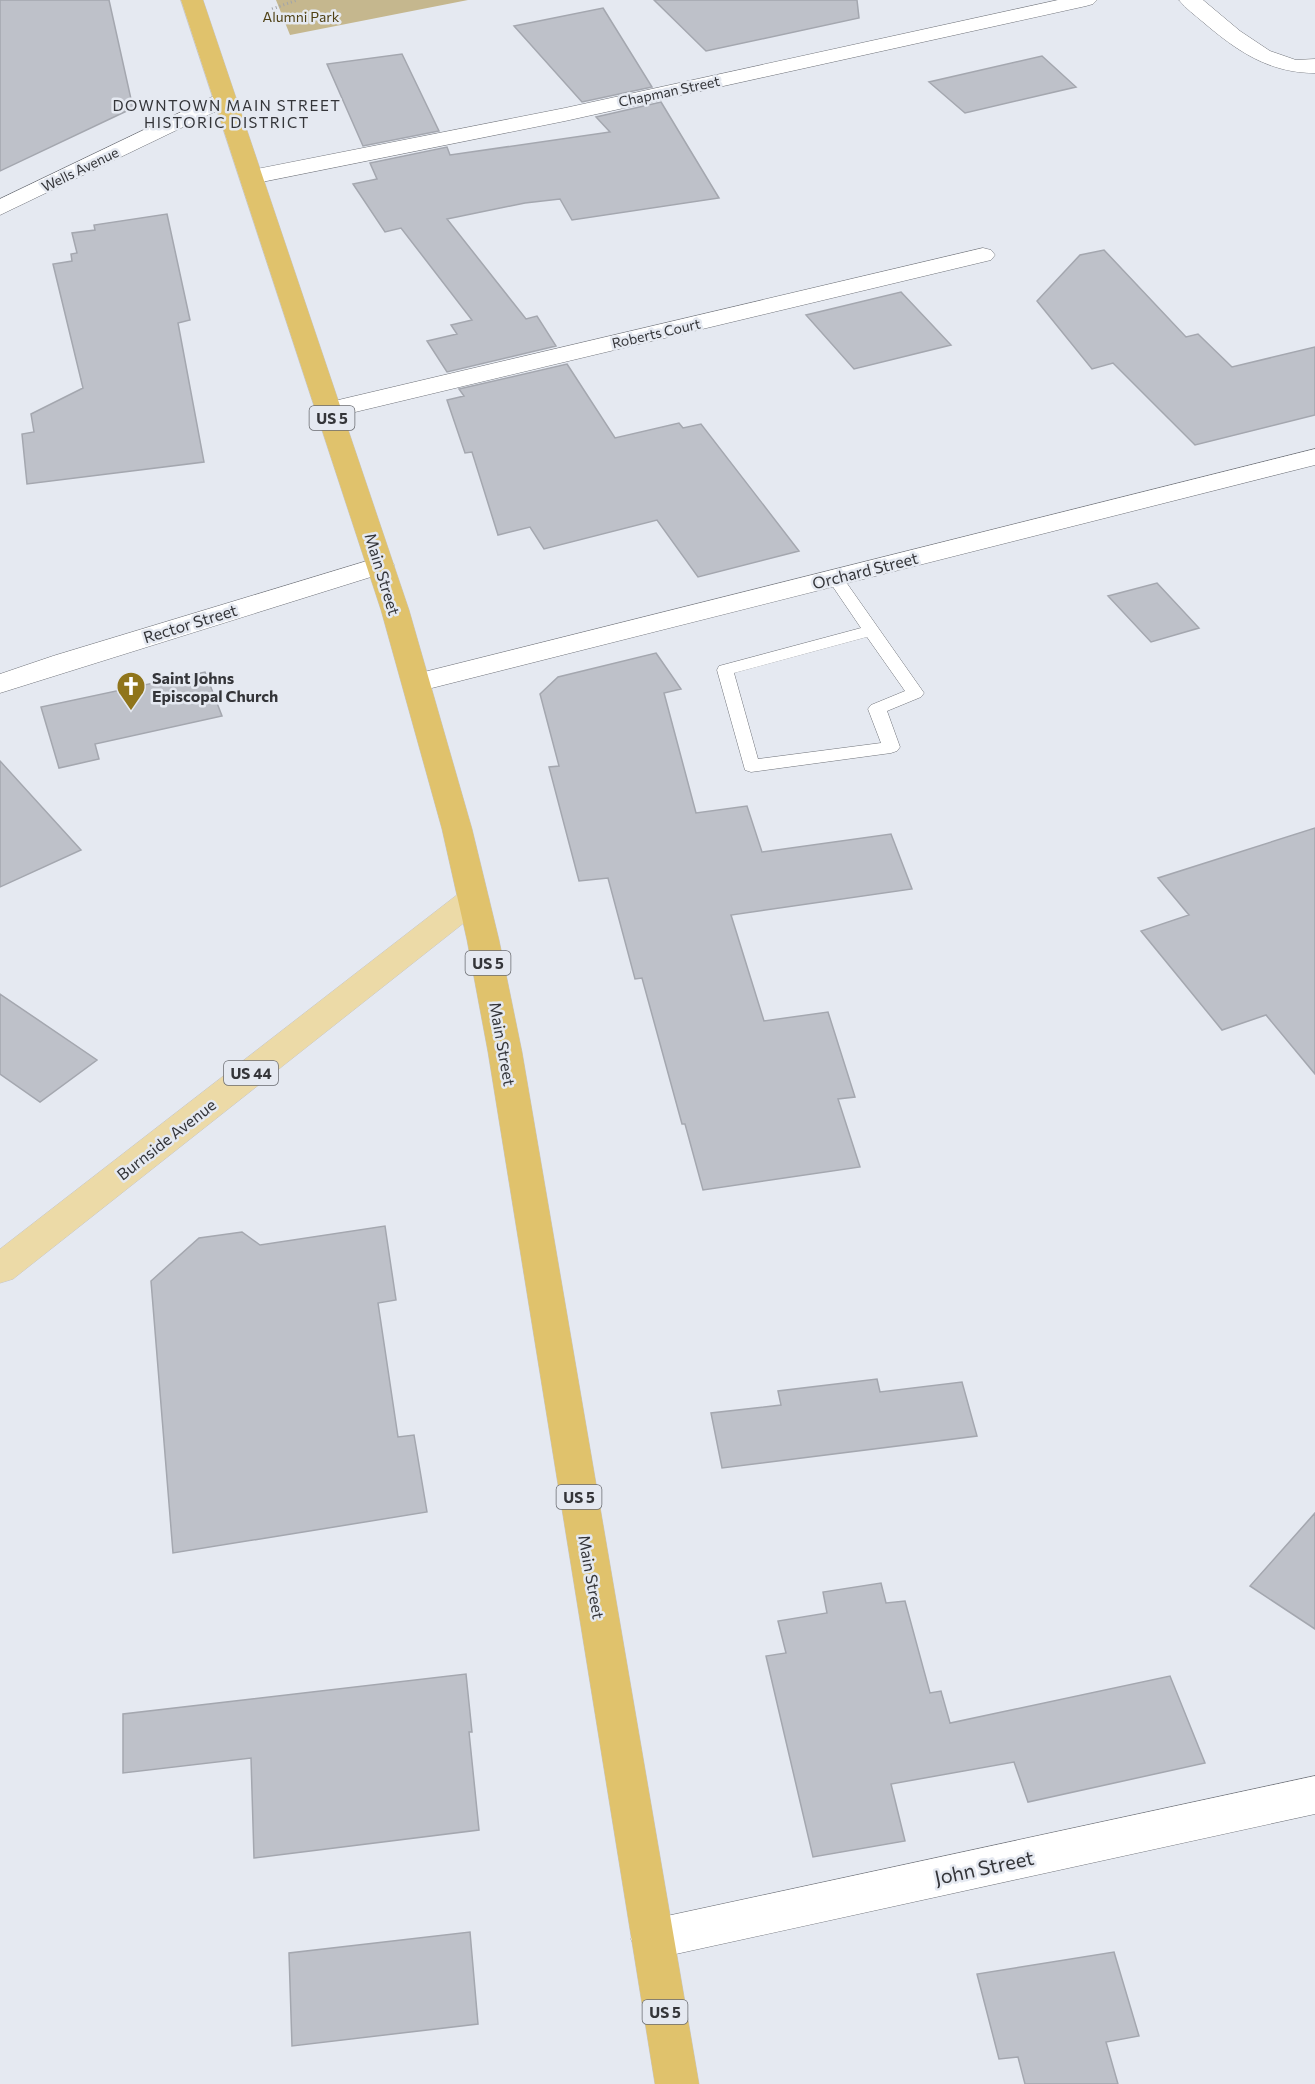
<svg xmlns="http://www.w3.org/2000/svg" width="1315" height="2084" font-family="Commissioner,sans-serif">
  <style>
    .green { fill: #c5b78e }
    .building { fill: #bec1c9; stroke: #a4a7af; stroke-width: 1.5 }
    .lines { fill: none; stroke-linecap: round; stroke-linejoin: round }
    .lane-casing { stroke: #71747b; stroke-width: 1 }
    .street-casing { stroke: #71747b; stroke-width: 1 }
    .primary-casing { stroke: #c6c6c8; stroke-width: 1 }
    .highway-casing { stroke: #c6c6c8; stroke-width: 1 }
    .path { stroke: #a1a4aa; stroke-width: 3; stroke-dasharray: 1 3; stroke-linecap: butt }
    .lane { fill: #fff; fill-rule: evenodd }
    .street { fill: #fff; fill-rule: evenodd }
    .primary { fill: #ecdaa7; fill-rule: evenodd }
    .highway { fill: #e0c26c; fill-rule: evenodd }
    .labels { text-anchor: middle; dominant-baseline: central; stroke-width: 5; stroke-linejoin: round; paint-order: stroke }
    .far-park-label { font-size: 14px; fill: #4f4115; stroke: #e5e9f1 }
    .far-street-label { font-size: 14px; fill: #343539; stroke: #e5e9f1 }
    .far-neighbourhood-label { font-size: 15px; letter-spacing: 1.5px; fill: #343539; stroke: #e5e9f1 }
    .shield { fill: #e5e9f1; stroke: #696b70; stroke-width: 1.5 }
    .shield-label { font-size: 15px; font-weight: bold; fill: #343539 }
    .street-label { font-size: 16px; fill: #343539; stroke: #e5e9f1 }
    .poi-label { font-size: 16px; font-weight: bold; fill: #343539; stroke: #e5e9f1; text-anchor: start }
    .near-street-label { font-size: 20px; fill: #343539; stroke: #e5e9f1 }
  </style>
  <rect width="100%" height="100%" fill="#e5e9f1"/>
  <path class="green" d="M 276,0 L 468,0 L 290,35 Z"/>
  <path class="building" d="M 0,0 L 109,0 L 133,108 L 0,171 Z
    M 654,0 L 857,0 L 859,18 L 706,51 Z
    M 603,8 L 652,87 L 582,102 L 514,26 Z
    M 402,54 L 439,131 L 363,146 L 327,64 Z
    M 1042,56 L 1076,87 L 965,113 L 929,82 Z
    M 661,102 L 719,198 L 572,220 L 560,199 L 525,203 L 447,219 L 526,319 L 537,316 L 556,346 L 447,372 L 427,341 L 457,334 L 451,325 L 472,320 L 401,228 L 385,232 L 353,184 L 377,179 L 370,163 L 447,147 L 450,155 L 610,132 L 596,117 Z
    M 167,214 L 190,320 L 178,323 L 204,462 L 27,484 L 22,434 L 34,432 L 31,414 L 83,388 L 53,264 L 72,261 L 71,254 L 77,253 L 72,233 L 95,230 L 94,225 Z
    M 1104,250 L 1186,337 L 1198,334 L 1232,367 L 1315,347 L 1315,415 L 1195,445 L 1113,363 L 1092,369 L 1037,301 L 1080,255 Z
    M 901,292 L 951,345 L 854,369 L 806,315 Z
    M 567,364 L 615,438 L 679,423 L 683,428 L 701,424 L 799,551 L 698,577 L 657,520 L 544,549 L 530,527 L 498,535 L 472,452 L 465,453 L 447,400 L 464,396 L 459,389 Z
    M 1157,583 L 1199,628 L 1151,642 L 1108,596 Z
    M 656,653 L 681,689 L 664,693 L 696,813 L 747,806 L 762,852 L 891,834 L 912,889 L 731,915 L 764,1021 L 828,1012 L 855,1097 L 838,1099 L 860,1167 L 703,1190 L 685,1124 L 682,1124 L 642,978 L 635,979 L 608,878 L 579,881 L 549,767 L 559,766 L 540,694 L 558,677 Z
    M 205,672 L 222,716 L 95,744 L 99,759 L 59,768 L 41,707 Z
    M 0,761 L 81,850 L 0,887 Z
    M 1315,828 L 1315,1074 L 1266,1015 L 1222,1030 L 1141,931 L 1189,915 L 1158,878 Z
    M 0,994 L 97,1060 L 40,1102 L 0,1074 Z
    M 385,1226 L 396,1300 L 378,1303 L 398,1437 L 414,1435 L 427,1512 L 173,1553 L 151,1281 L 199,1238 L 242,1232 L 260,1245 Z
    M 877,1379 L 880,1392 L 962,1382 L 977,1436 L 722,1468 L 711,1413 L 781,1405 L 778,1391 Z
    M 1315,1513 L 1315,1629 L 1250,1586 Z
    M 881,1583 L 886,1603 L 905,1601 L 930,1693 L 941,1691 L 950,1723 L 1170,1676 L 1205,1763 L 1028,1802 L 1014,1762 L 891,1784 L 905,1841 L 813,1857 L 766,1656 L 786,1653 L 778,1621 L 827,1613 L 823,1592 Z
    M 466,1674 L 472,1732 L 469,1732 L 479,1830 L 254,1858 L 251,1758 L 123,1773 L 123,1714 Z
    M 470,1932 L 478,2024 L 292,2046 L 289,1953 Z
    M 1114,1952 L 1139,2036 L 1106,2042 L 1118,2084 L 1025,2084 L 1018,2057 L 999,2059 L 977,1974 Z"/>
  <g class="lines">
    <g class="lane-casing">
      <path id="lane" d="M 835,573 L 841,575 L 924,693 L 921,697 L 887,711 L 900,747 L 897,751 L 891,753 L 751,772 L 745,770 L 717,670 L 719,666 L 861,628 L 827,578 ZM 867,637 L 905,691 L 871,705 L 868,709 L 881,743 L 758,759 L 734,673 Z"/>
    </g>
    <g class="street-casing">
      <path id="street" d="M 1058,0 L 1097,0 L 1093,4 L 1086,6 L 565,121 L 252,184 L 244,182 L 240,177 L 244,172 L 252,170 L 565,108 Z
        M 1179,0 L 1203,0 L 1240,31 L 1270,51 L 1296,60 L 1315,59 L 1315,73 C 1269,73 1237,51 1203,22 C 1195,15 1186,9 1179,0 Z
        M 225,91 L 233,93 L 236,98 L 233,103 L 0,215 L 0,199 Z
        M 983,248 L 991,250 L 995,255 L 991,260 L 330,418 L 321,415 L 317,410 L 321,405 L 330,402 Z
        M 1315,449 L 1315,465 L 416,692 L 406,689 L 402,683 L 406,677 L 416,674 Z
        M 380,557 L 390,559 L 394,565 L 390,571 L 0,693 L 0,674 L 53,656 Z
        M 1315,1776 L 1315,1814 L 653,1959 L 638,1953 L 631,1939 L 638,1925 L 653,1919 Z"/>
    </g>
    <g class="primary-casing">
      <path id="primary" d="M 473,888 L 484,891 L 489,899 L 484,907 L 13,1279 L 0,1283 L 0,1249 L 462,891 Z"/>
    </g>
    <g class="highway-casing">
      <path id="highway" d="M 181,0 L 203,0 L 409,610 L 472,829 L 499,940 L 522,1052 L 699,2084 L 655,2084 L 488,1052 L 467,940 L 442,829 L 381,610 Z"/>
    </g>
    <path class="path" d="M 272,9 L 297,0"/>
    <use href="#lane" class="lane"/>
    <use href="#street" class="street"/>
    <use href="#primary" class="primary"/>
    <use href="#highway" class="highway"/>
  </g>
  <defs>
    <g id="church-pin" transform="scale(1.5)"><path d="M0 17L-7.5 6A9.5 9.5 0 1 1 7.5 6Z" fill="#90751b" stroke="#e5e9f1"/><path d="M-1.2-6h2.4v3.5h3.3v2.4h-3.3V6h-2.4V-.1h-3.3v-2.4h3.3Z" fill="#fff"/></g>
  </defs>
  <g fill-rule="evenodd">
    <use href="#church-pin" x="131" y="686"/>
  </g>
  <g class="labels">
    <g class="far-park-label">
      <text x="301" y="16">Alumni Park</text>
    </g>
    <g class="far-street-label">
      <text transform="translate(669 91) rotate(-12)">Chapman Street</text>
      <text transform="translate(80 169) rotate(-26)">Wells Avenue</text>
      <text transform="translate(656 333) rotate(-13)">Roberts Court</text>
    </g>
    <g class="far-neighbourhood-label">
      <text x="227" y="105">DOWNTOWN MAIN STREET<tspan x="227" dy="17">HISTORIC DISTRICT</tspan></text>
    </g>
    <g class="shield">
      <rect x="309.5" y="406" width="45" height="24" rx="4.5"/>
      <rect x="465.5" y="951" width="45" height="24" rx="4.5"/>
      <rect x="224" y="1061" width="54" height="24" rx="4.5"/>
      <rect x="556.5" y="1485" width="45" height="24" rx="4.5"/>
      <rect x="642.5" y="2000" width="45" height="24" rx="4.5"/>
    </g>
    <g class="shield-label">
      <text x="332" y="418">US 5</text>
      <text x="488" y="963">US 5</text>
      <text x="251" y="1073">US 44</text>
      <text x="579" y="1497">US 5</text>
      <text x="665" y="2012">US 5</text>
    </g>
    <g class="street-label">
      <text transform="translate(865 570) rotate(-14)">Orchard Street</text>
      <text transform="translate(383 574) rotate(73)">Main Street</text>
      <text transform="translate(190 623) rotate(-17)">Rector Street</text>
      <text transform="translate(503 1044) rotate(80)">Main Street</text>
      <text transform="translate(166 1139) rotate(-38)">Burnside Avenue</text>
      <text transform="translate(592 1577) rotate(80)">Main Street</text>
    </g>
    <g class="poi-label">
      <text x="152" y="677">Saint Johns<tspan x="152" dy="18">Episcopal Church</tspan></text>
    </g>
    <g class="near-street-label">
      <text transform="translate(984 1867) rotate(-12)">John Street</text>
    </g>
  </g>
</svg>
